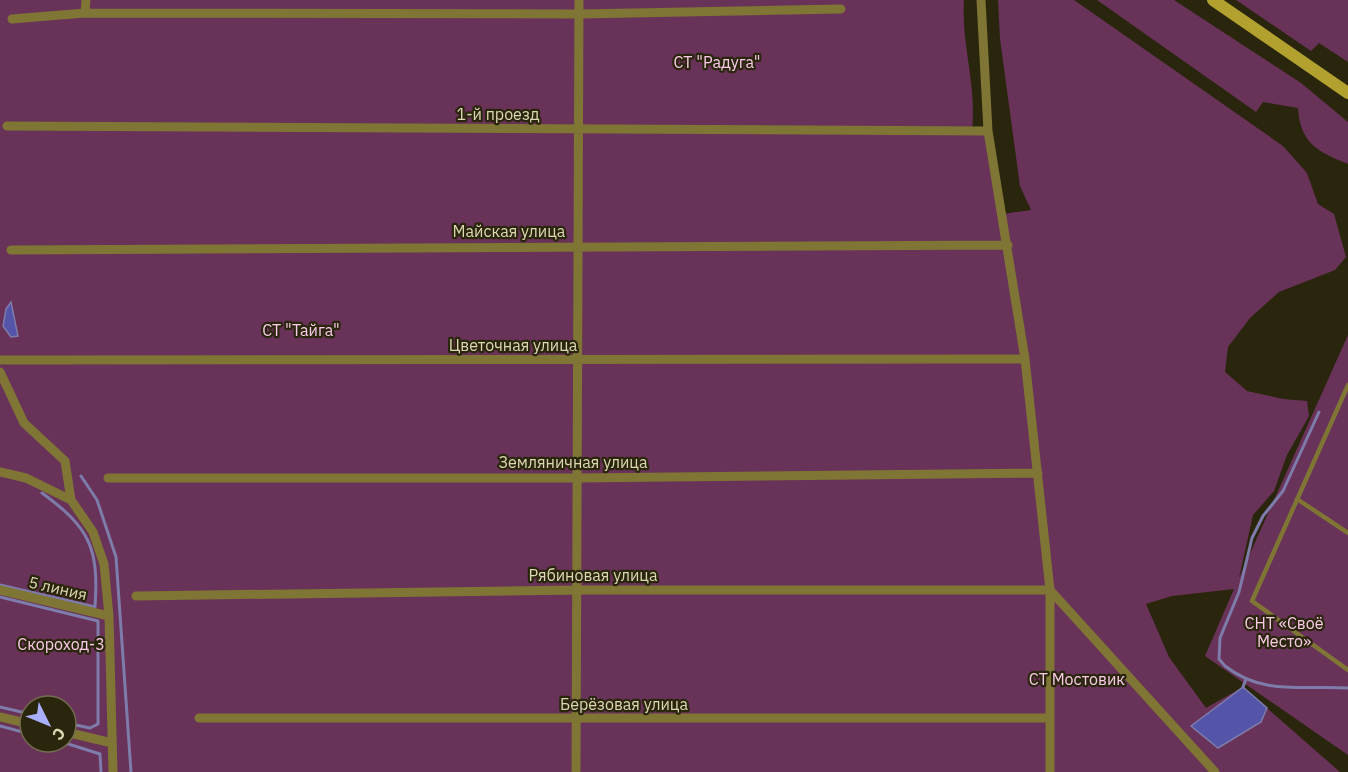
<svg xmlns="http://www.w3.org/2000/svg" width="1348" height="772" font-family="'IBM Plex Sans',sans-serif">
  <style>
    .green { fill: #693258; fill-rule: evenodd }
    .water { fill: #5454a8; stroke: #7d7cab; stroke-width: 1.5 }
    .lines { fill: none; stroke-linecap: round; stroke-linejoin: round }
    .stream { stroke: #7d7cab; stroke-width: 3 }
    .lane { stroke: #7f7534; stroke-width: 4.5 }
    .street { stroke: #7f7534; stroke-width: 9 }
    .secondary { stroke: #b2a12e; stroke-width: 12 }
    .labels { text-anchor: middle; dominant-baseline: central; stroke-width: 4.5; stroke-linejoin: round; paint-order: stroke }
    .park-label { font-size: 16px; fill: #facbe8; stroke: #2a260d }
    .street-label { font-size: 16px; fill: #ddd8b2; stroke: #2a260d }
  </style>
  <rect width="100%" height="100%" fill="#2a260d"/>
  <path class="green" d="M 0,0 L 964,0 C 961,46 977,83 972,131 L 988,131 L 1003,214 L 1031,210 L 1020,186 L 1000,39 L 998,0 L 1074,0 L 1283,146 L 1307,173 L 1318,204 L 1334,214 L 1346,257 L 1335,270 L 1279,292 L 1250,318 L 1228,347 L 1225,372 L 1247,391 L 1283,399 L 1307,401 L 1309,416 L 1304,425 L 1287,455 L 1274,491 L 1253,515 L 1239,578 L 1348,335 L 1348,755 L 1205,656 L 1234,589 L 1172,596 L 1146,604 L 1169,657 L 1206,708 L 1243,687 L 1340,772 L 0,772 ZM 30,706 L 66,706 L 66,742 L 30,742 Z
    M 1097,0 L 1174,0 L 1301,83 L 1348,122 L 1348,164 C 1318,152 1300,143 1298,108 L 1263,102 L 1256,112 Z
    M 1236,0 L 1348,0 L 1348,62 L 1319,43 L 1311,51 Z"/>
  <path class="water" d="M 11,302 L 18,336 L 11,337 L 3,326 L 6,309 Z
    M 1243,687 L 1267,708 L 1261,722 L 1218,748 L 1191,726 Z"/>
  <g class="lines">
    <path class="stream" d="M 1319,412 L 1283,491 L 1263,516 L 1252,538 L 1239,592 L 1220,638 L 1219,659 L 1225,666 C 1263,696 1304,685 1348,688
      M 81,476 L 97,500 L 116,557 L 131,772
      M 0,585 L 95,607 C 99,548 90,528 42,493
      M 0,597 L 98,621 L 98,724 L 90,728 L 66,723
      M 1243,687 L 1246,679
      M 0,707 L 30,714
      M 0,726 L 30,734
      M 62,742 L 100,754 L 101,772"/>
    <path class="lane" d="M 1348,385 L 1252,601 L 1348,670
      M 1297,499 L 1348,533"/>
    <path class="street" d="M 981,0 L 988,131 L 1025,359 L 1050,590 L 1050,772
      M 85,13 L 86,0
      M 12,19 L 85,13 L 579,14 L 841,9
      M 7,126 L 988,131
      M 11,250 L 1008,245
      M 0,360 L 1025,359
      M 0,372 L 24,423 L 65,461 L 71,500 L 93,532 L 104,564 L 109,616 L 113,772
      M 0,472 L 26,478 L 71,500
      M 108,478 L 577,478 L 1038,473
      M 0,590 L 109,616
      M 1050,590 L 1215,772
      M 136,596 L 577,590 L 1050,590
      M 0,717 L 30,724
      M 199,718 L 1050,718
      M 66,732 L 112,743
      M 576,772 L 579,0"/>
    <path class="secondary" d="M 1213,0 L 1348,93"/>
  </g>
  <g class="labels">
    <g class="park-label">
      <text x="717" y="62">СТ "Радуга"</text>
      <text x="301" y="330">СТ "Тайга"</text>
      <text x="1284" y="623">СНТ «Своё<tspan x="1284" dy="18">Место»</tspan></text>
      <text x="61" y="644">Скороход-3</text>
      <text x="1077" y="679">СТ Мостовик</text>
    </g>
    <g class="street-label">
      <text x="498" y="114">1-й проезд</text>
      <text x="509" y="231">Майская улица</text>
      <text x="513" y="345">Цветочная улица</text>
      <text x="573" y="462">Земляничная улица</text>
      <text x="593" y="575">Рябиновая улица</text>
      <text transform="translate(58 588) rotate(13)">5 линия</text>
      <text x="624" y="704">Берёзовая улица</text>
    </g>
  </g>
  <g transform="translate(48 724) rotate(133)"><circle r="28" fill="#2a260d" stroke="#726d4f" stroke-width="1.5"/>
  <path d="M0-4.5L10 22L0 15L-10 22Z" fill="#aaaffb"/>
  <text y="-9" font-size="16" font-weight="bold" text-anchor="middle" fill="#ddd8b2">С</text>
  </g>
</svg>
